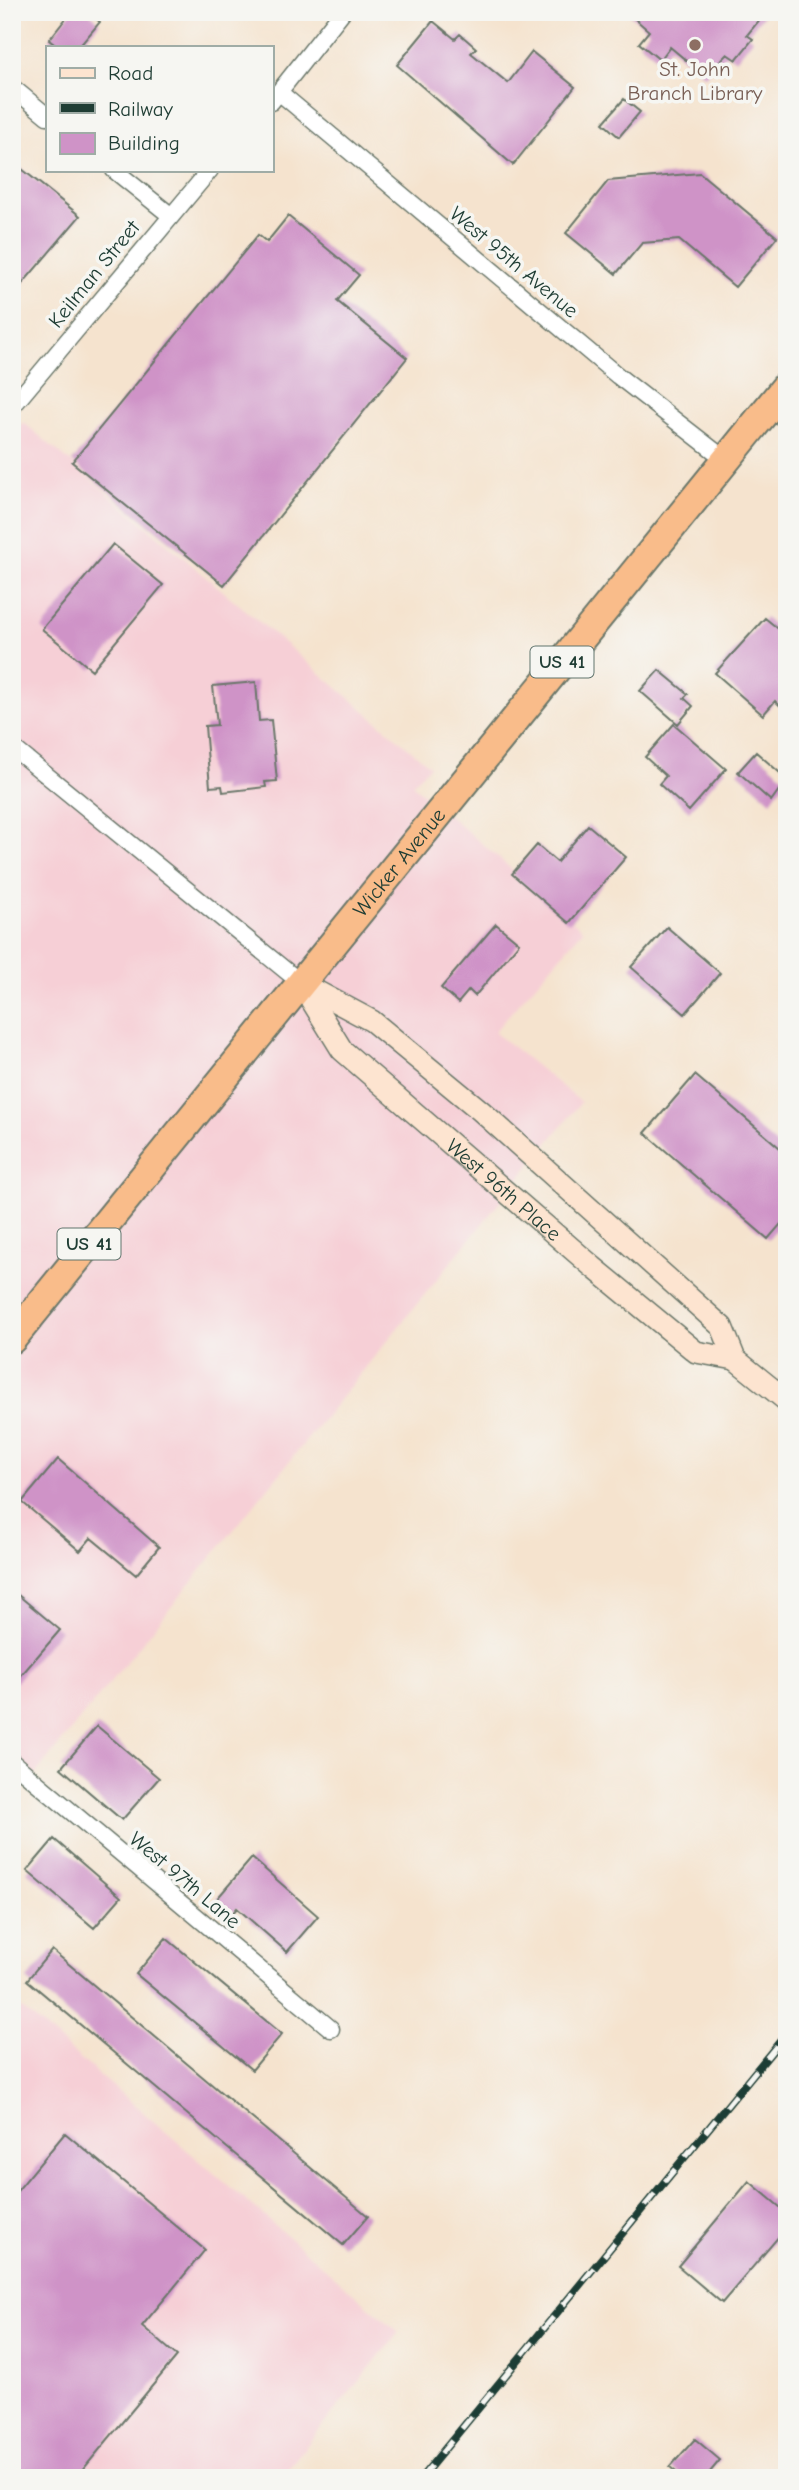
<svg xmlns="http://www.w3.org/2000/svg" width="799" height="2490" font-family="'Comic Neue',sans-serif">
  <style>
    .built { fill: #f6cfd6 }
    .building { fill: #cf93c7 }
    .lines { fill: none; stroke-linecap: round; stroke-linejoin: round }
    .street-casing { stroke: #6a776a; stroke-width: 19 }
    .secondary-casing { stroke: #6a776a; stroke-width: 24 }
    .highway-casing { stroke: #6a776a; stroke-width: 32 }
    .street { stroke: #fff; stroke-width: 16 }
    .secondary { stroke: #fde4d0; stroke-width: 21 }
    .highway { stroke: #f9bc8a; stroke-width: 28 }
    .rail-casing { stroke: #1f3d34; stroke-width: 8 }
    .rail { stroke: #f6f6f2; stroke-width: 5; stroke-dasharray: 16; stroke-linecap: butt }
    .education-dot { fill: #8d6e63; stroke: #f6f6f2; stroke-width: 2.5 }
    .labels { text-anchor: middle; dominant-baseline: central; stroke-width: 7; stroke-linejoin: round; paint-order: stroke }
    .shield { fill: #f6f6f2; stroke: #60746d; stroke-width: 2 }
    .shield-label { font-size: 19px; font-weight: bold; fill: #1f3d34 }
    .education-label { font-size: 21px; fill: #785e54; stroke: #f6f6f2 }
    .street-label { font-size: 21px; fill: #1f3d34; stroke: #f6f6f2 }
  </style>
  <rect width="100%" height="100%" fill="#f6f6f2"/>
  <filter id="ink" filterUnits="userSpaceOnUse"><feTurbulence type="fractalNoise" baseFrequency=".0143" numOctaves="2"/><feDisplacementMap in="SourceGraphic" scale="14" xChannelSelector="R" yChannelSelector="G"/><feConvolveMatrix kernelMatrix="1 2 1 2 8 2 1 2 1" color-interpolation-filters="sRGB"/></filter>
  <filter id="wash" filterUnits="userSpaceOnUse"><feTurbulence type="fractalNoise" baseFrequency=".00686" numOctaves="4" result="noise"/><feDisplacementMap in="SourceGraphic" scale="28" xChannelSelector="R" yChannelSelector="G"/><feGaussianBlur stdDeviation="1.57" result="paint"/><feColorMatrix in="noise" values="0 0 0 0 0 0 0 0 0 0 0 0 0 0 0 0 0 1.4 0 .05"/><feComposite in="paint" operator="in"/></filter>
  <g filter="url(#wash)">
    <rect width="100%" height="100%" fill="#f5e3ce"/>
    <path class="built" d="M 23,422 L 430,766 L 412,784 L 583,930 L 494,1032 L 581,1102 L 12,1803 L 12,435 Z
      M 12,2000 L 399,2332 L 280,2478 L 12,2478 Z"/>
    <g id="blocks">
      <path class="building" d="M 71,12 L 88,12 L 100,22 L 79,47 L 58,47 L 49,40 Z
        M 627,12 L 766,12 L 747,35 L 753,39 L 736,60 L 727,54 L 705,76 L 670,47 L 660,60 L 639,43 L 649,31 Z
        M 433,21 L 455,39 L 460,34 L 476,48 L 471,53 L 508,83 L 532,52 L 575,87 L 513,165 L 397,65 Z
        M 624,99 L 640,112 L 619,137 L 603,123 Z
        M 12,161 L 80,216 L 12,296 Z
        M 700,173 L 777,237 L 735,287 L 679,240 L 642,243 L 616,274 L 566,233 L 608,181 Z
        M 288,216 L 359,275 L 337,301 L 407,358 L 224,585 L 72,462 L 258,235 L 267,242 Z
        M 113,544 L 163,585 L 92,670 L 42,629 Z
        M 765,618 L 787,636 L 787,712 L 775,701 L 763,715 L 715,673 Z
        M 659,670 L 688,694 L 684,698 L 693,706 L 678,724 L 640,691 Z
        M 256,682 L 259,721 L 271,720 L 277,781 L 265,782 L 266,787 L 223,792 L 222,786 L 210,787 L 205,726 L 217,725 L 213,686 Z
        M 674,724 L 726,769 L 689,811 L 659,784 L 666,776 L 645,757 Z
        M 756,752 L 787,779 L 771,801 L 738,772 Z
        M 588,825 L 626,857 L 569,923 L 512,874 L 537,845 L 557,862 Z
        M 496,924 L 519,943 L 475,996 L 469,990 L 458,1003 L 441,988 Z
        M 667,927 L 720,973 L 685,1014 L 631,967 Z
        M 695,1075 L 787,1154 L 787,1217 L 768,1239 L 645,1133 Z
        M 58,1459 L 159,1547 L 136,1575 L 91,1538 L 80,1551 L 22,1502 Z
        M 12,1590 L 60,1630 L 12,1686 Z
        M 97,1726 L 159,1778 L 122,1820 L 61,1768 Z
        M 54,1839 L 121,1897 L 94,1928 L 27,1871 Z
        M 252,1858 L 318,1916 L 287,1952 L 237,1908 L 231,1915 L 215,1901 Z
        M 166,1938 L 282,2034 L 252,2070 L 136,1974 Z
        M 52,1950 L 368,2216 L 343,2245 L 27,1980 Z
        M 65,2133 L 205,2250 L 142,2326 L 177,2356 L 76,2478 L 12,2478 L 12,2197 Z
        M 749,2181 L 787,2213 L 787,2227 L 722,2303 L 678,2266 Z
        M 695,2439 L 720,2460 L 705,2478 L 683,2478 L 670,2467 Z"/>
    </g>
  </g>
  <g filter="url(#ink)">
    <use href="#blocks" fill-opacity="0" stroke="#6a776a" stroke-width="2"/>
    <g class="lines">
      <g class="street-casing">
        <path id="street" d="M 12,87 L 47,116
          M 279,92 L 618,376 L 726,460
          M 271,102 L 342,12
          M 114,170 L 170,215
          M 12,407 L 210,170
          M 12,747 L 301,983
          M 12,1762 L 331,2029"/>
      </g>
      <g class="secondary-casing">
        <g id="secondary">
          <path d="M 301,983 L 372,1021 L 481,1111 L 722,1327 L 735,1359 L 787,1401"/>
          <path id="s1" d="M 302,985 L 342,1050 L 593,1267 L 696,1352 L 735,1359"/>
        </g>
      </g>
      <g class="highway-casing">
        <g id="highway">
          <path id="s2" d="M 12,1339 L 787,385"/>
        </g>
      </g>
      <use href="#street" class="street"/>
      <use href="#secondary" class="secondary"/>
      <use href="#highway" class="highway"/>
      <g class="rail-casing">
        <path id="rail" d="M 421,2478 L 787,2033"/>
      </g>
      <use href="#rail" class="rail"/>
    </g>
  </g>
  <circle class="education-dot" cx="695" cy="45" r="7"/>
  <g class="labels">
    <g class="shield">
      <rect x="530.5" y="646.5" width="63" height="31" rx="5"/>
      <rect x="57.5" y="1228.5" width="63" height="31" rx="5"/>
    </g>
    <g class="shield-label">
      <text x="562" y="662">US 41</text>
      <text x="89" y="1244">US 41</text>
    </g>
    <g class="education-label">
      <text x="695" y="69">St. John<tspan x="695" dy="24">Branch Library</tspan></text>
    </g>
    <g class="street-label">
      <text transform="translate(514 262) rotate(40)">West 95th Avenue</text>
      <text transform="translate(94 274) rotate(-51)">Keilman Street</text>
      <text stroke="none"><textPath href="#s2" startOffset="614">Wicker Avenue</textPath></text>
      <text stroke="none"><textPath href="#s1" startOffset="290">West 96th Place</textPath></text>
      <text transform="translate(185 1880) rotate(40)">West 97th Lane</text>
    </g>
  </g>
  <rect width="799" height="2490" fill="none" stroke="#f6f6f2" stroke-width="42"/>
  <rect x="46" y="46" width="228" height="126" fill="#f6f6f2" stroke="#a0aca6" stroke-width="2"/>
  <rect x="60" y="68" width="35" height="10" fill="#fde4d0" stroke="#a0aca6" stroke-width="2"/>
  <text x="108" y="80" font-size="21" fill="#1f3d34">Road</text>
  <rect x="60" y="103" width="35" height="10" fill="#1f3d34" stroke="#a0aca6" stroke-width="2"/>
  <text x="108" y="116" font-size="21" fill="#1f3d34">Railway</text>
  <rect x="60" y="133" width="35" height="21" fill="#cf93c7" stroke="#a0aca6" stroke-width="2"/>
  <text x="108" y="150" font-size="21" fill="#1f3d34">Building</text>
</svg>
